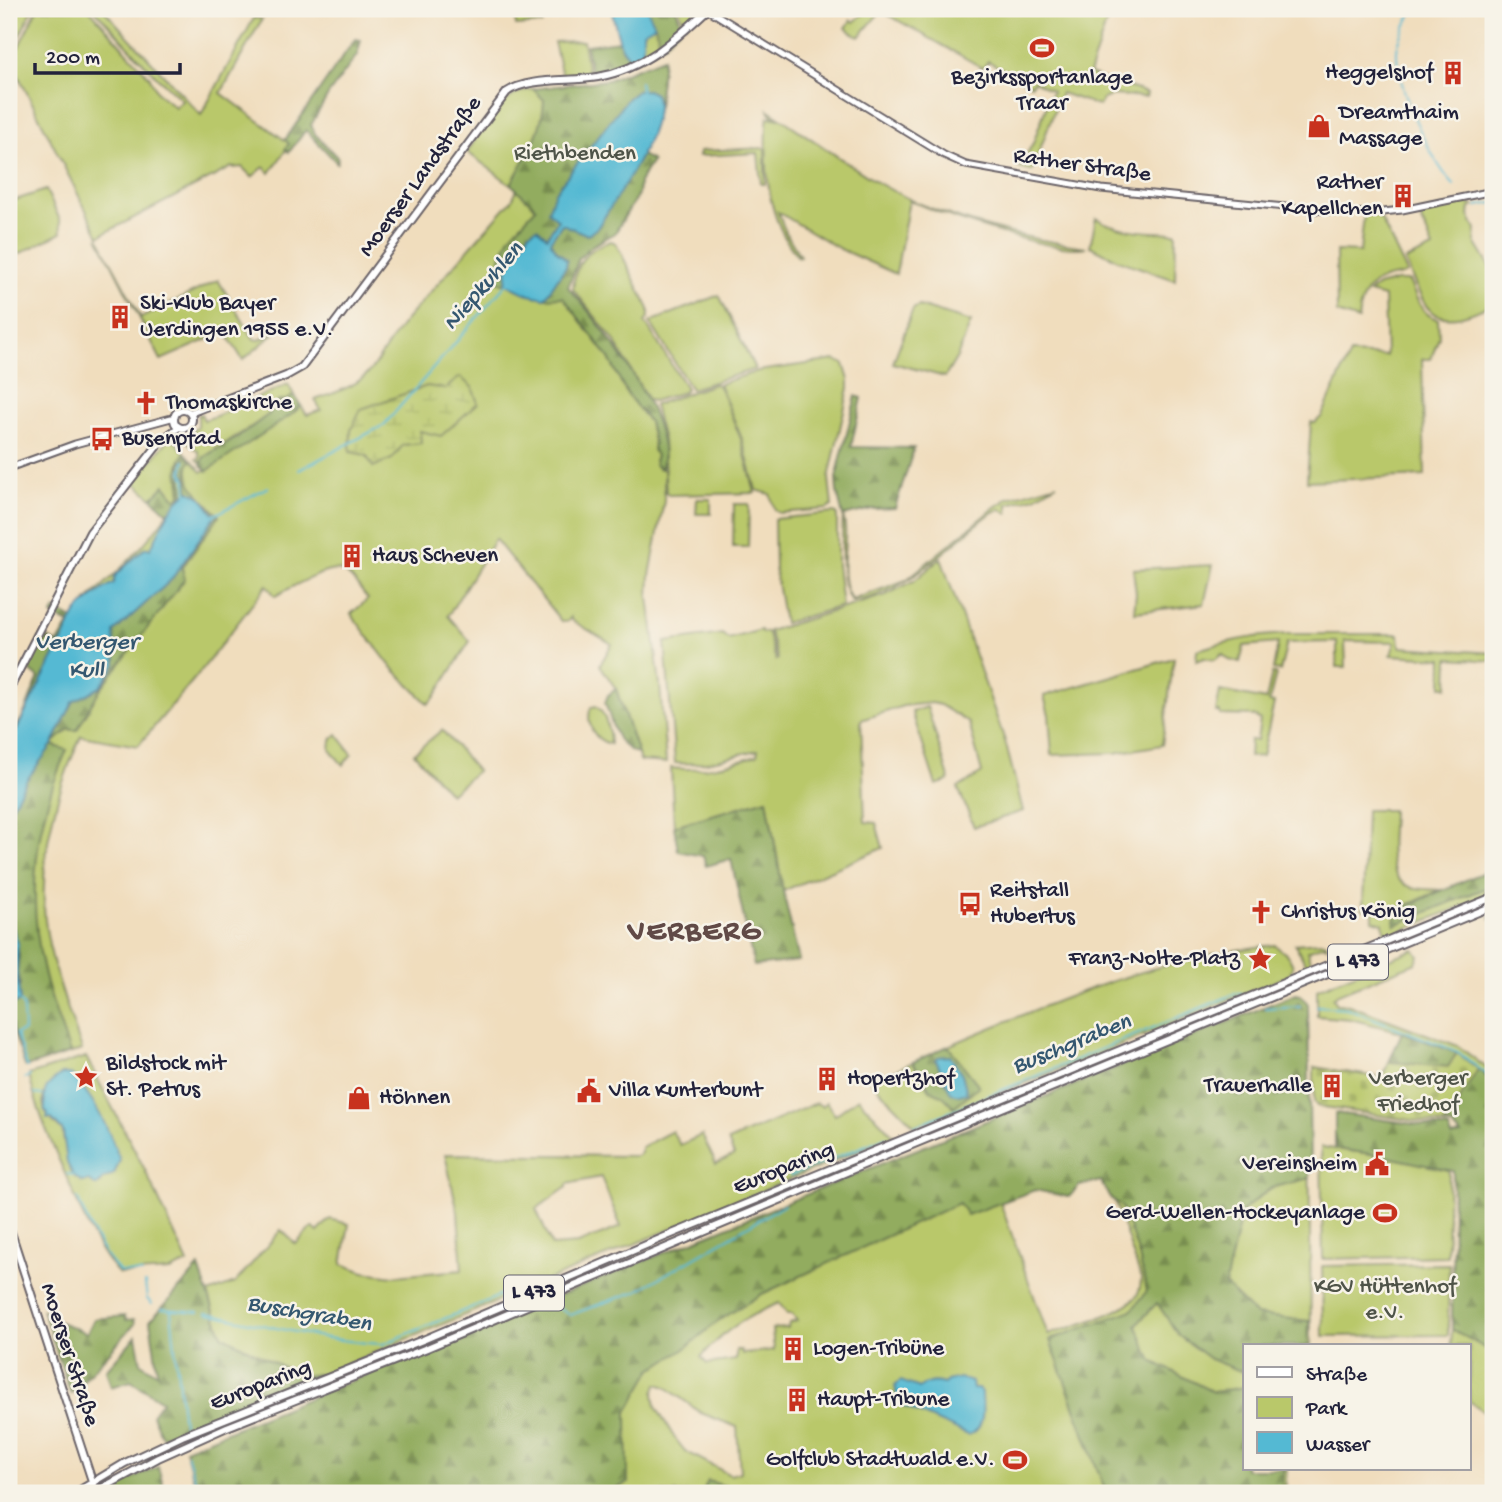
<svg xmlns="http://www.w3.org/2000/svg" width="1502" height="1502" font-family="'Gochi Hand',sans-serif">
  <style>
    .green { fill: #b9c86a; stroke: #6e7552; stroke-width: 2; fill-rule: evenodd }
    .forest { fill: url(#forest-firs); stroke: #5a674c; stroke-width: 2 }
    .wetland { fill: url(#wetland-marsh); stroke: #6e7552; stroke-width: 2 }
    .cemetery { fill: url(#cemetery-stones); stroke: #6e7552; stroke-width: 2 }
    .water { fill: #54b9d3; stroke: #3b6e87; stroke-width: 2 }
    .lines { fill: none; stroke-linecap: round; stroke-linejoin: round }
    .stream { stroke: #54b9d3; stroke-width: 2 }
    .minor-casing { stroke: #6a6368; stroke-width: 9 }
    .major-casing { stroke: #6a6368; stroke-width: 10 }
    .minor { stroke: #fff; stroke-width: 5 }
    .major { stroke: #fff; stroke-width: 6 }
    .labels { text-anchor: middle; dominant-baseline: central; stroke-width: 5; stroke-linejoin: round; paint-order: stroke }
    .shield { fill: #f7f3e8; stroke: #62616f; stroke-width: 2 }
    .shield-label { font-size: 21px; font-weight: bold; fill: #22223b }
    .poi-label { font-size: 23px; fill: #22223b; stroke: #f7f3e8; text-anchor: start }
    .park-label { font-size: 23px; fill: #4f5449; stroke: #f7f3e8 }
    .street-label { font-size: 23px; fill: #22223b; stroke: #f7f3e8 }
    .water-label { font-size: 24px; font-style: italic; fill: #345770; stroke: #f7f3e8 }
    .district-label { font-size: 30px; font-weight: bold; letter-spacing: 2px; fill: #614a47; stroke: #f7f3e8 }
  </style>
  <defs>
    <pattern id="forest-firs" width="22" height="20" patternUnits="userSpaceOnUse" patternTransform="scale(1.75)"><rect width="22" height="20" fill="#92ac5e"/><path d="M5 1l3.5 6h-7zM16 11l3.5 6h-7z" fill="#778c4f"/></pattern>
    <pattern id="wetland-marsh" width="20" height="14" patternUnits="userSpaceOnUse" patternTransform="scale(1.75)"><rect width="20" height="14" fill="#b9c86a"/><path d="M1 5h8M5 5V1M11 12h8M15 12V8" fill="none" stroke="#9fac5d"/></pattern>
    <pattern id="cemetery-stones" width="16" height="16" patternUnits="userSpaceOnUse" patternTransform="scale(1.75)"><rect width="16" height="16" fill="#b9c86a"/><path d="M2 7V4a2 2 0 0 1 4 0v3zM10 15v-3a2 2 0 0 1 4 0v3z" fill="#9fac5d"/></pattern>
  </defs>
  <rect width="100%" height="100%" fill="#f7f3e8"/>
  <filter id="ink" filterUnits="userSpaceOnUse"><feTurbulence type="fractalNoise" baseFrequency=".0143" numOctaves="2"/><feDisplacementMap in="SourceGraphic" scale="14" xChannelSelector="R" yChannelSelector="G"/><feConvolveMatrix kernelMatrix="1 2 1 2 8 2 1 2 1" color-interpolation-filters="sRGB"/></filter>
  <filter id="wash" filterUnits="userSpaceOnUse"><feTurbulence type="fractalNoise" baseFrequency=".00686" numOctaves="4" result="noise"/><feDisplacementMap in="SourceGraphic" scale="28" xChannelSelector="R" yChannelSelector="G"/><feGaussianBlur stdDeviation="1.57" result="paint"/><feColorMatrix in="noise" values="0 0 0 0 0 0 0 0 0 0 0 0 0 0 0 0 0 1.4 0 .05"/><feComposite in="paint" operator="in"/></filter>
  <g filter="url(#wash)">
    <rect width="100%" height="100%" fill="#f0ddbd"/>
    <path class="green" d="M 9,9 L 33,9 L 9,56 Z
      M 37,9 L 89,9 L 149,76 L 158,93 L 175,107 L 182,100 L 154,74 L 94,9 L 103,9 L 201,115 L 254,18 L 262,19 L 221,93 L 290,144 L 270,173 L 264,167 L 252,177 L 242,167 L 233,168 L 232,167 L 99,236 L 14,67 L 15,54 Z
      M 679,9 L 702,9 L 685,25 Z
      M 869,9 L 1111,9 L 1089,74 L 1147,93 L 1146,97 L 1113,95 L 1103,99 L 1099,106 L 1061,93 L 1032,171 L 1019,168 L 1033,143 L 1052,91 L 1034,81 L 1031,85 L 988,61 L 983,68 L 881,11 L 859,37 L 846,28 L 851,20 L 854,22 Z
      M 542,16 L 542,24 L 516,26 L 515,18 Z
      M 583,41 L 588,73 L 562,76 L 554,42 Z
      M 663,58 L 658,106 L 642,155 L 652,161 L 639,182 L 638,194 L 615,233 L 593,245 L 579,258 L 568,287 L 567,300 L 579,319 L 609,358 L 627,394 L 649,422 L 656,456 L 656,466 L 659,469 L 664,468 L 664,501 L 650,575 L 649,597 L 660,685 L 666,763 L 640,761 L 616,689 L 600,665 L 612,644 L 571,620 L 571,617 L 567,622 L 561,621 L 495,539 L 448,616 L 470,641 L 434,698 L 428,704 L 389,664 L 351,614 L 368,599 C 360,590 352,575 341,571 C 327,566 289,589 275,596 L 267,585 L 200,672 L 138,746 L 81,736 C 55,794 39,856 45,920 C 50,964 68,1008 82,1050 L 25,1066 L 9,1016 L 9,738 L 23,717 L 39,677 L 27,666 L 42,634 L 58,644 C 69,626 81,604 97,591 C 125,566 149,541 170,510 L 155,495 L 152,498 L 134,482 L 171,436 L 202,472 L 301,406 L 307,415 L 321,410 L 315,400 C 333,393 356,387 369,372 C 381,358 392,337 404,322 L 512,200 L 517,189 L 467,152 C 483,129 498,97 527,90 L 608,80 Z
      M 769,110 C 803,133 837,157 872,179 C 929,215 1020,239 1086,247 C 1055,255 942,215 909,200 L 896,274 L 840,249 L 778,212 L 786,233 L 800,256 L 798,257 C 766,218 765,172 767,123 L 768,117 L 780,119 L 771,115 Z
      M 765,148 L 765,184 L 761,184 L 758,153 L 699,156 L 700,151 Z
      M 46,190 L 60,220 L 61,233 L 9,259 L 9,202 Z
      M 1465,202 L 1474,206 L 1470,208 L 1469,215 L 1476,229 L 1475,242 L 1493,272 L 1493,302 C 1477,313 1444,328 1427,307 C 1418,294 1412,276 1405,261 L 1433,248 L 1419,213 Z
      M 1364,215 L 1376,215 L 1381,219 L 1407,273 C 1400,277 1392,276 1384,279 C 1364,286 1360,301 1358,320 L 1337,313 L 1336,251 L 1360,252 Z
      M 1096,218 C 1118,232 1151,232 1176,233 L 1175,280 L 1118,260 L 1090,246 Z
      M 98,237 L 141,318 L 218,280 L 254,339 L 259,340 L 277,331 L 243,360 L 225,332 L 161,360 Z
      M 611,241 L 616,243 L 649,309 L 649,316 L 645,322 L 686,388 L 684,392 L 653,401 L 648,400 L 614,340 L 573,289 C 575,263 587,248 611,241 Z
      M 1397,281 L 1409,281 C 1416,296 1421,316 1438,319 L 1439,337 L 1431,359 L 1422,359 L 1425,476 L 1307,481 L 1311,422 L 1315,423 L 1322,416 L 1350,354 L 1386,356 L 1384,297 L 1369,293 L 1378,286 Z
      M 719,295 L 755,369 L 691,389 L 650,322 Z
      M 919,306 L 971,322 L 957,357 L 945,377 L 893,363 L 913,309 Z
      M 835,360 L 844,364 L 849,380 L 849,388 L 829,478 L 832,506 L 827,509 L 779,513 L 775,510 L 770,494 L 756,490 L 742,439 L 719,384 L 758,371 Z
      M 288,384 L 294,395 L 286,402 L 284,400 L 279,401 C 274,405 273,410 269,414 C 253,429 210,448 201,463 L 197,459 L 200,458 L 199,452 L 185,440 L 198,426 L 198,415 L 201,414 L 204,420 L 216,416 Z
      M 714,384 L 718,385 L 721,390 L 741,439 L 755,493 L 669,495 L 666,492 L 663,440 L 654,405 Z
      M 1057,484 L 1035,497 L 1008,504 L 1008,514 L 1001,509 L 993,512 C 947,545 911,593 852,602 C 838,587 842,537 843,516 C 851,538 834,577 852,600 L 906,580 L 996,506 L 1004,502 L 1005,499 Z
      M 697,499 L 711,499 L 711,514 L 696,514 Z
      M 734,504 L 749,504 L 748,547 L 733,547 Z
      M 833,513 L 837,514 L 837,565 L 842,606 L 784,623 L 775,571 L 774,519 Z
      M 941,558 L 1005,741 L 1023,811 L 974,827 L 958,788 L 982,773 L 969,723 L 940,705 L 932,703 L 903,706 L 861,720 L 865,822 L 876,823 L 883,848 L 783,891 L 767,799 L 674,826 L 671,768 C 702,772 728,764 757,755 L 758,750 C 729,756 705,766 675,763 L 665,642 L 722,634 L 728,639 L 761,630 L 762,633 L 767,632 L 776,660 L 778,659 L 769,631 L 886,595 L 914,581 Z
      M 1213,565 L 1204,604 L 1134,612 L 1136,593 L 1133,569 Z
      M 1288,634 L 1399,634 L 1400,647 L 1493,653 L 1493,661 L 1449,658 L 1448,687 L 1442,687 L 1443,658 L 1391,655 L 1395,642 L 1345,641 L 1346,667 L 1337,667 L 1337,642 L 1287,643 L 1280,671 L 1273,670 L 1278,643 L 1244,646 L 1240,662 L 1229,660 L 1222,654 L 1215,660 L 1204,658 L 1196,661 L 1197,650 C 1228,641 1256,635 1288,634 Z
      M 1174,658 L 1162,745 L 1115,753 L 1052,755 L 1049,715 L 1044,696 Z
      M 1272,673 L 1276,674 L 1269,702 L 1274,703 L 1262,756 L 1249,757 L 1250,740 L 1257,740 L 1260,720 L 1254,716 L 1220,715 L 1220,712 L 1216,712 L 1220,691 L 1266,700 Z
      M 596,706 C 606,713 610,732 610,744 C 594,740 585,723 591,707 Z
      M 927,707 L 949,778 L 948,781 L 936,785 L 912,712 Z
      M 442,730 L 477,771 L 450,794 L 414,753 Z
      M 337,734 L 352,754 L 343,765 L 330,750 L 331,740 Z
      M 1366,810 L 1392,810 C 1392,832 1383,872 1406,885 C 1414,890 1430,889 1440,890 L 1395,911 L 1395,924 L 1493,885 L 1493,918 L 1490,919 L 1493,894 L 1385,937 L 1383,923 L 1373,920 L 1373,910 L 1363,909 Z
      M 1321,942 L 1325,942 L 1327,947 L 1323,945 L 1307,951 L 1311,964 L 1306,965 L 1295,944 Z
      M 1275,945 C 1285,955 1286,950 1293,966 L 1288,976 L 1087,1059 L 915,1126 L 871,1081 L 913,1062 C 934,1103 938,1097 979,1086 L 948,1046 C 1053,1001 1160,956 1275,945 Z
      M 1414,949 L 1419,956 L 1416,963 L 1338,994 L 1333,998 L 1337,1004 L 1349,1005 L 1458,1046 L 1493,1073 L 1493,1082 L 1457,1053 L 1402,1032 L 1350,1019 L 1317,1016 L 1317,989 Z
      M 1296,994 L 1302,996 L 1304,1004 L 1308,1004 L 1311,1346 L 1245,1346 L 1245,1469 L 1287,1469 L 1285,1493 L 194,1493 L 197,1492 L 185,1449 ZM 1106,1175 L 1141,1278 C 1141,1286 1140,1292 1135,1298 C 1120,1314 1070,1327 1048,1335 L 1000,1202 L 1039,1185 ZM 779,1303 L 787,1314 L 792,1314 L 797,1321 L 789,1323 L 788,1328 L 772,1329 L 774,1350 L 742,1354 L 741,1350 L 736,1350 L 736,1360 L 707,1364 L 701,1357 C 726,1329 745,1317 779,1303 ZM 657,1384 L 666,1387 L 701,1413 L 737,1427 L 740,1472 L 730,1475 L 685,1451 L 674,1437 L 656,1407 L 654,1393 Z
      M 86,1057 L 144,1168 L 188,1263 L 170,1271 L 119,1274 C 94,1248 83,1215 69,1183 C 54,1148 37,1112 29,1075 ZM 62,1074 L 103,1179 L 100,1184 C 97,1183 92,1183 89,1181 C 78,1174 61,1144 63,1131 C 38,1111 35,1093 62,1074 Z
      M 858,1098 L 894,1136 L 323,1374 L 300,1376 L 222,1335 L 208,1293 L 235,1283 L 281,1230 L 296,1244 L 312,1227 L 318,1232 L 330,1219 L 349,1224 L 342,1264 L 364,1272 L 394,1276 L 462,1270 L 458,1213 L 445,1154 L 636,1156 L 641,1153 L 641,1147 L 672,1131 L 680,1145 L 702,1135 L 716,1164 L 734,1155 L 728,1141 L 816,1103 L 822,1106 L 826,1102 L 835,1115 ZM 601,1177 L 621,1227 L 578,1244 L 552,1246 L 536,1209 L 567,1187 L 567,1184 Z
      M 1321,1147 L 1379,1155 L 1449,1169 L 1447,1256 L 1323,1259 Z
      M 1449,1264 L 1448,1335 L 1323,1336 L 1322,1266 Z
      M 1452,1329 L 1493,1353 L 1493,1417 L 1469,1401 L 1469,1346 L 1451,1346 Z"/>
    <path class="forest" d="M 647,9 L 676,9 L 682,26 L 663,45 L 636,60 L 634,56 L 659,41 Z
      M 355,39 L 361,40 L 357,55 L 328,95 L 311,125 L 315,134 L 338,158 L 337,163 L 306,130 L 289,152 L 285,149 L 289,144 L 285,140 Z
      M 619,41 L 621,47 L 633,61 L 591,73 L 586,45 Z
      M 663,58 L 658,106 L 657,99 L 607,128 L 555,192 L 558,220 L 547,237 L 537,228 L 530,232 L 508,267 L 506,284 L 497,281 L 500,259 L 510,236 L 536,208 L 511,184 C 526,157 543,132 544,100 L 533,89 L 608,80 Z
      M 642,155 L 652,161 L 639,182 L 638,194 L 615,233 L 593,245 L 579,258 L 568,287 C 600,322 675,420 662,469 L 656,466 L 654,461 L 656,456 L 653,450 L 654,443 L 649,422 L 627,394 L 609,358 L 563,297 L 545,298 L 566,266 L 567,260 L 557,251 L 550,241 L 562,223 L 588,235 L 598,227 Z
      M 294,395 L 301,406 L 291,415 L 207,471 L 201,465 L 204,457 L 237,438 L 269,414 L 274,405 L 284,400 L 286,401 Z
      M 856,396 L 862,398 L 851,447 L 914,448 L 895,508 L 872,509 L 843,516 L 837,492 L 836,478 Z
      M 185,453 L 191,460 C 178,481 206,500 219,516 L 182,568 L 185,579 L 99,691 L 77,730 L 68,730 L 53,743 L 73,702 L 100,687 L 116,664 L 114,632 L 171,580 L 215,516 L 208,507 L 189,492 L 187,479 L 183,472 L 185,459 L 181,463 L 184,495 L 168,513 L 152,498 L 165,485 L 176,499 L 181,495 C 180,479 174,467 185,453 Z
      M 55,609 L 73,619 L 66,637 L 59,646 L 9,745 C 9,734 16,728 21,720 C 28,706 32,691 39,678 L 26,667 L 42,637 L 57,645 L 69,624 L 52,615 Z
      M 616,689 L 638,754 C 613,745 614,726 605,703 L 608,695 Z
      M 52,745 L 67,750 C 35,820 26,897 44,971 C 50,1000 61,1026 70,1053 L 26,1067 L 9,1020 L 9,1007 L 12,1006 L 20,984 L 17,973 L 19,955 L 9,916 L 9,812 L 26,781 Z
      M 767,799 L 783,891 L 799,961 L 754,966 L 731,859 L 706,866 L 703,856 L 678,851 L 674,826 Z
      M 1493,868 L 1493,885 L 1395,925 L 1395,911 Z
      M 1296,994 L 1302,996 L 1308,1004 L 1310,1178 L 1271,1188 L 1242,1211 L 1225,1285 L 1256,1315 L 1309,1321 L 1308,1346 L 1245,1346 L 1245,1375 L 1243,1372 L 1210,1359 L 1179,1336 L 1157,1303 L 1136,1325 L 1152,1361 L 1213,1392 L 1245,1387 L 1245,1469 L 1283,1469 L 1282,1493 L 1106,1493 L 1050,1340 L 1132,1310 L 1147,1291 L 1138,1252 L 1121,1206 L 1109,1197 L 1101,1181 L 1079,1186 L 1069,1197 L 1035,1190 L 967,1215 L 959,1203 L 762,1294 L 718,1321 L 685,1349 L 652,1369 L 627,1412 L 628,1483 L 606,1493 L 200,1493 L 185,1449 Z
      M 1402,1032 L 1457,1053 L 1448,1067 L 1389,1062 Z
      M 948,1046 L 979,1086 L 954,1107 L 942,1095 L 930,1090 L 913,1062 Z
      M 1478,1069 L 1493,1082 L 1493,1353 L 1452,1329 L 1453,1171 L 1379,1155 L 1335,1149 L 1335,1113 L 1449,1129 L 1452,1137 L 1461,1135 L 1452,1126 L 1444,1125 Z
      M 199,1267 L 222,1335 L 300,1376 L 323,1374 L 291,1384 L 162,1437 L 152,1415 L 162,1401 L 131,1381 L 111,1387 L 106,1370 L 136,1336 L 141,1363 L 158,1374 L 150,1321 Z
      M 42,1309 L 52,1319 L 87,1333 L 94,1319 L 125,1316 L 126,1320 L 134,1319 L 135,1324 L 71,1394 Z
      M 158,1467 L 165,1491 L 158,1493 L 108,1493 L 116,1486 Z
      M 708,1481 L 732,1488 L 732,1493 L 702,1493 Z"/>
    <path class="wetland" d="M 655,25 L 659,41 L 643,51 L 643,32 Z
      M 460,377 L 472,387 L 478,403 L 441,436 L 420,431 L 421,443 L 403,445 L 392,459 L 373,467 L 366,455 L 350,452 L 351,430 L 361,409 L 427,386 L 445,389 Z"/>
    <path class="cemetery" d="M 1457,1053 L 1478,1069 L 1444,1125 L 1317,1106 L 1314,1102 L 1314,1067 L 1383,1078 L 1389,1062 L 1448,1067 Z"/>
    <path class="water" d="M 611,9 L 647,9 L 655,25 L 643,32 L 643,51 L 635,56 L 636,60 L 633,61 L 621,47 Z
      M 647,90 L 655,94 C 668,126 615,199 598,227 L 588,235 L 562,224 L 550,241 L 557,251 L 567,260 L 566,266 L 545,298 L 529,295 L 506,284 L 508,267 L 530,232 L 537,228 L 547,237 L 558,220 L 548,211 L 555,192 L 628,98 L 637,91 Z
      M 190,491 L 202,498 L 215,516 L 171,580 L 114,632 L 116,664 L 100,687 L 73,702 L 52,745 L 26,781 L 9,812 L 9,745 L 59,646 C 67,636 69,626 75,615 C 80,606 103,588 114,583 L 115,576 L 146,547 L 150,549 C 162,528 168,505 190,491 Z
      M 9,916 L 18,943 L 17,973 L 20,1001 L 9,1007 Z
      M 950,1056 L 962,1074 L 967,1093 L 959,1095 L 951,1093 L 936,1060 L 938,1057 Z
      M 62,1074 L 71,1074 C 94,1096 109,1131 120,1160 L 114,1174 L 103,1179 L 97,1186 L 88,1181 L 82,1182 L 73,1175 L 67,1163 L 63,1131 L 51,1118 L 47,1119 L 48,1114 C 41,1106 46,1114 45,1103 C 42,1087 49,1084 62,1074 Z
      M 959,1378 L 972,1382 L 973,1389 L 978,1388 L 982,1392 C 982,1408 987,1429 968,1435 L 898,1404 L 895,1385 L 901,1381 L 920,1388 C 927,1382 935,1381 944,1384 L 947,1381 Z"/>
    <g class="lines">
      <path class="stream" d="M 1413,9 C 1409,19 1398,39 1397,50 C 1395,83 1430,161 1454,185
        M 640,82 L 641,91
        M 1477,206 L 1493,203
        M 185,460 L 182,472 L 186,480 L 187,494
        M 299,470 L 384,425 L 508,282
        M 213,516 L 268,487
        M 20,1002 L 23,1006 L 24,1031 L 16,1034 L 27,1067
        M 1317,1006 L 1347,1008 L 1458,1052 L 1493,1080
        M 1265,1008 L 1300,1006
        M 25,1078 L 30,1076
        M 35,1094 L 42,1095
        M 915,1126 L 1237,993 L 1241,993
        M 67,1174 L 73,1175
        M 790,1176 L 886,1137
        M 78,1199 C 89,1225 99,1251 120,1272 L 142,1273
        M 145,1283 L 147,1299 L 152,1304
        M 551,1304 L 570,1315 L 637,1291 L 784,1205
        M 162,1309 L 199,1312
        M 171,1311 L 183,1424
        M 207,1313 C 265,1325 324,1341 383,1344 L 521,1287
        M 187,1454 L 199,1493"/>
    </g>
  </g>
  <g filter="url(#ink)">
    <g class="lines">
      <g class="minor-casing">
        <path id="minor" d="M 707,9 L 944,155 L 966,165 L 1101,189 L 1337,212 L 1373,213 L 1402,210 L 1493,191
          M 9,468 L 75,444 L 175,417"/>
      </g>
      <g class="major-casing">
        <path id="major" d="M174 419a9 9 0 1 1 18 0a9 9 0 1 1-18 0Z
          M 190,413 L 286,376 L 302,367 L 507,92 C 528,77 571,82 598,77 C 644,69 675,40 708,9
          M 9,690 L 90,532 L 161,441 L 179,427
          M 9,1226 L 93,1484
          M 75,1493 L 125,1463 L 182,1436 L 425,1339 L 667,1236 L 1493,897
          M 93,1493 L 158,1458 L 227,1427 L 427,1348 L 856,1168 L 1493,906"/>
      </g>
      <use href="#minor" class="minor"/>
      <use href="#major" class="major"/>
    </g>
  </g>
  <defs>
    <g id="stadium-bare" transform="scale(1.89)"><path d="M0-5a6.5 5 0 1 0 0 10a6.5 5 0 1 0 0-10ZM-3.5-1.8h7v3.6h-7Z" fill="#c8321e" stroke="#f7f3e8" stroke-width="2.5" paint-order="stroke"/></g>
    <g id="building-bare" transform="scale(1.89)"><path d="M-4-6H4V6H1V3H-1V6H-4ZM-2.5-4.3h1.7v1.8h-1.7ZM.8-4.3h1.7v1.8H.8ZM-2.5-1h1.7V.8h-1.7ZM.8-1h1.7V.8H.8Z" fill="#c8321e" stroke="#f7f3e8" stroke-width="2.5" paint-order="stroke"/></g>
    <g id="shop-bare" transform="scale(1.89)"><path d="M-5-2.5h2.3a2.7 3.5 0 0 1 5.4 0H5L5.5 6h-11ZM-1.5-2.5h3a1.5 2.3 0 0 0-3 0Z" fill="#c8321e" stroke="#f7f3e8" stroke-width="2.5" paint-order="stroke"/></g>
    <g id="church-bare" transform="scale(1.89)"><path d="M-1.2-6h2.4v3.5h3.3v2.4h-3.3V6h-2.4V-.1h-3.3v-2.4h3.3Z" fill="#c8321e" stroke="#f7f3e8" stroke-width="2.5" paint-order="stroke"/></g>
    <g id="bus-bare" transform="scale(1.89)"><path d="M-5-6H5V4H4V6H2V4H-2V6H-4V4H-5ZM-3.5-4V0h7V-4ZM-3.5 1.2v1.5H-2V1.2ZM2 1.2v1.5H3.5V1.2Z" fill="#c8321e" stroke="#f7f3e8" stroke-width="2.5" paint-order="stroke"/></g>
    <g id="sight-bare" transform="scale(1.89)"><path d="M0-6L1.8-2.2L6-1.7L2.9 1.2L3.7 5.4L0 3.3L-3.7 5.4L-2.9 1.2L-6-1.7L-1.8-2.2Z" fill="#c8321e" stroke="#f7f3e8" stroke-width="2.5" paint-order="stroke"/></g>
    <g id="civic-bare" transform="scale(1.89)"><path d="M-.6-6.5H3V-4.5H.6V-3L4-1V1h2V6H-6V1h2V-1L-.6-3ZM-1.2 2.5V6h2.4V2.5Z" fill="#c8321e" stroke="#f7f3e8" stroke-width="2.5" paint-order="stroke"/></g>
  </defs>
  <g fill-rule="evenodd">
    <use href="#stadium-bare" x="1042" y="48"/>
    <use href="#building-bare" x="1453" y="73"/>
    <use href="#shop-bare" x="1319" y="126"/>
    <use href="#building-bare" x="1403" y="196"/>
    <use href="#building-bare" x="120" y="317"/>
    <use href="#church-bare" x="146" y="403"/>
    <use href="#bus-bare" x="102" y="439"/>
    <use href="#building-bare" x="352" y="556"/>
    <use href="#bus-bare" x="970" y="904"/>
    <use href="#church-bare" x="1261" y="912"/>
    <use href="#sight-bare" x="1260" y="959"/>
    <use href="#sight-bare" x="86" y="1077"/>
    <use href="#building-bare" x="827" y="1079"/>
    <use href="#building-bare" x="1332" y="1086"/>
    <use href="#civic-bare" x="589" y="1091"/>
    <use href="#shop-bare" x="359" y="1098"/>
    <use href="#civic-bare" x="1377" y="1164"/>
    <use href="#stadium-bare" x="1385" y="1213"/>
    <use href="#building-bare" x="793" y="1349"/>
    <use href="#building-bare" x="797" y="1400"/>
    <use href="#stadium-bare" x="1015" y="1460"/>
  </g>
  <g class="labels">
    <g class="shield">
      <rect x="1328" y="944.5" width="60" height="35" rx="5"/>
      <rect x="504" y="1275.5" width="60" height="35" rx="5"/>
    </g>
    <g class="shield-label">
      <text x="1358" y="962">L 473</text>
      <text x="534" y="1293">L 473</text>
    </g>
    <g class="poi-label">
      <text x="1433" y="73" text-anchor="end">Heggelshof</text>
      <text x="1042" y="78" text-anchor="middle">Bezirkssportanlage<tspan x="1042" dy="26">Traar</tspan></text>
      <text x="1339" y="113">Dreamthaim<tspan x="1339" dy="26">Massage</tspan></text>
      <text x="1383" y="183" text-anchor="end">Rather<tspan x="1383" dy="26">Kapellchen</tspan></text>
      <text x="140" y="304">Ski-Klub Bayer<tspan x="140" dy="26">Uerdingen 1955 e.V.</tspan></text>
      <text x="166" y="403">Thomaskirche</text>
      <text x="122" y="439">Busenpfad</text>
      <text x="372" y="556">Haus Scheven</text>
      <text x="990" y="891">Reitstall<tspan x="990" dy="26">Hubertus</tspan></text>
      <text x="1281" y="912">Christus König</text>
      <text x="1240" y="959" text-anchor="end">Franz-Nolte-Platz</text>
      <text x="106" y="1064">Bildstock mit<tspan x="106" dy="26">St. Petrus</tspan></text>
      <text x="847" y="1079">Hopertzhof</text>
      <text x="1312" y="1086" text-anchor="end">Trauerhalle</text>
      <text x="609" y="1091">Villa Kunterbunt</text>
      <text x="379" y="1098">Höhnen</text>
      <text x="1357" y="1164" text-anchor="end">Vereinsheim</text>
      <text x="1365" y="1213" text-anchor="end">Gerd-Wellen-Hockeyanlage</text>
      <text x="813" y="1349">Logen-Tribüne</text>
      <text x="817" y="1400">Haupt-Tribune</text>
      <text x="995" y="1460" text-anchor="end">Golfclub Stadtwald e.V.</text>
    </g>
    <g class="park-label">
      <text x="575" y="154">Riethbenden</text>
      <text x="1418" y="1079">Verberger<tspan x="1418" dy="26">Friedhof</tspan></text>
      <text x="1385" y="1287">KGV Hüttenhof<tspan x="1385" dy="26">e.V.</tspan></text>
    </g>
    <g class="street-label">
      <text transform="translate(1082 166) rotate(8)">Rather Straße</text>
      <text transform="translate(421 177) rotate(-54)">Moerser Landstraße</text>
      <text transform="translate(784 1169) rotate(-22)">Europaring</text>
      <text transform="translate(69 1355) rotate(72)">Moerser Straße</text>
      <text transform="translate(261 1386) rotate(-21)">Europaring</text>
    </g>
    <g class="water-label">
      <text transform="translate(484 287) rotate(-49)">Niepkuhlen</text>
      <text x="86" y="643">Verberger<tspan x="86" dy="28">Kull</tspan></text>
      <text transform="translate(1072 1045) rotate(-22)">Buschgraben</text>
      <text transform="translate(309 1315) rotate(10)">Buschgraben</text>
    </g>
    <g class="district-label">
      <text x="695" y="933">VERBERG</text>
    </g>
  </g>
  <rect width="1502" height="1502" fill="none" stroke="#f7f3e8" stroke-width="35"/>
  <rect x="1243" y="1344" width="228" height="126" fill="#f7f3e8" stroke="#a29fa3" stroke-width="2"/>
  <rect x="1257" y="1367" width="35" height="10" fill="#ffffff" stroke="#a29fa3" stroke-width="2"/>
  <text x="1306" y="1380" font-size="21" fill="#22223b">Straße</text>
  <rect x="1257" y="1397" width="35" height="21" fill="#b9c86a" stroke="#a29fa3" stroke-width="2"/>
  <text x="1306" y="1414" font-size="21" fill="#22223b">Park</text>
  <rect x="1257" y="1432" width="35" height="21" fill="#54b9d3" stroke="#a29fa3" stroke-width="2"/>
  <text x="1306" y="1450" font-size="21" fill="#22223b">Wasser</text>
  <path d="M35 63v10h145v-10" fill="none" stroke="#22223b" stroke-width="3.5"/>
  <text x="46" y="63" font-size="21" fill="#22223b" stroke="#f7f3e8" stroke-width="5" paint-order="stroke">200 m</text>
</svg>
